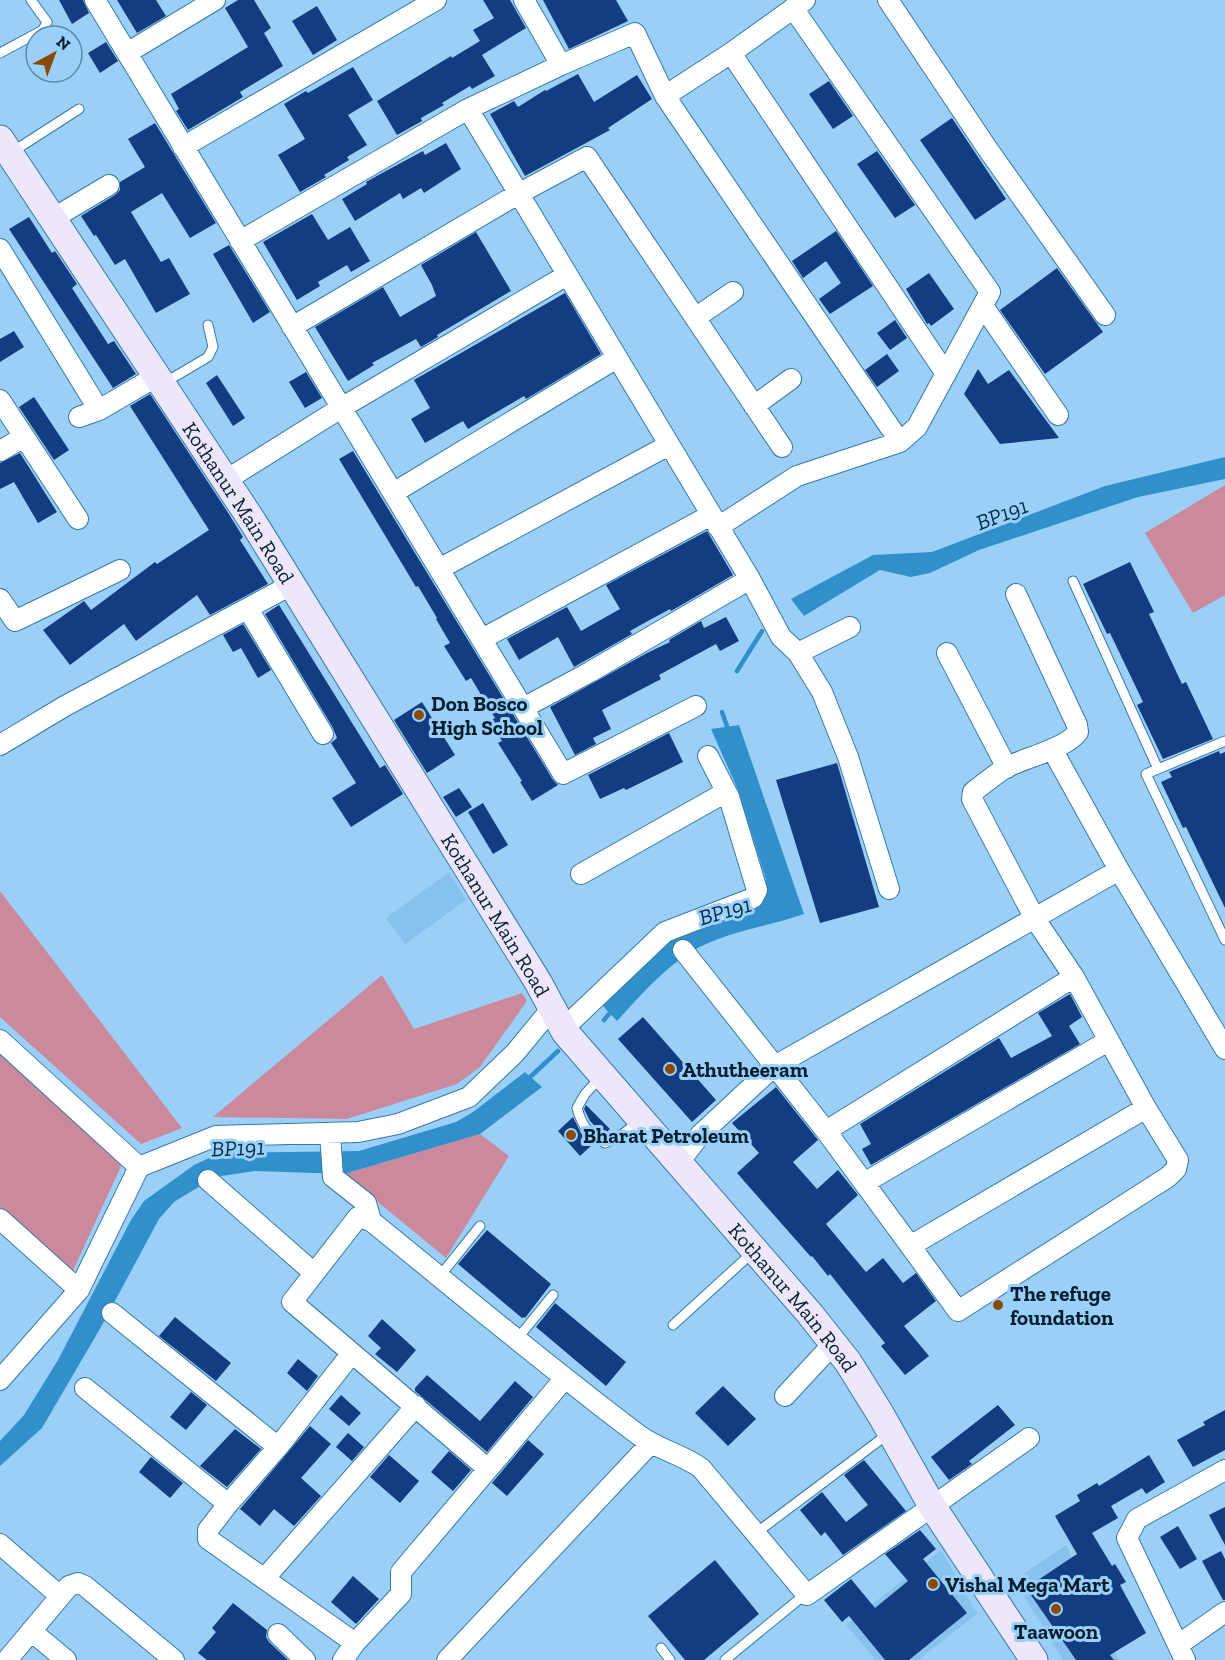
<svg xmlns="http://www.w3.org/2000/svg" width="1225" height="1660" font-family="'Zilla Slab',serif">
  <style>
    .built { fill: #87c2ec }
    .green { fill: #cb899c }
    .water { fill: #3190cb }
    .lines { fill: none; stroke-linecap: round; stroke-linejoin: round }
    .stream { stroke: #3190cb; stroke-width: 4.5 }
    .building { fill: #143c81 }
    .lane-casing { stroke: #357aa7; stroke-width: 11 }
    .street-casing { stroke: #357aa7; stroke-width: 22 }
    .secondary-casing { stroke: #357aa7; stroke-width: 29 }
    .lane { stroke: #fff; stroke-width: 9 }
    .street { stroke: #fff; stroke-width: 20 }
    .secondary { stroke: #eee7fb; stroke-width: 27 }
    .poi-dot { fill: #874b06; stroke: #9ad0f8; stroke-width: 2 }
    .labels { text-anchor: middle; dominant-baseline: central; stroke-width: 6; stroke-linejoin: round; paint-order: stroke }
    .street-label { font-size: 21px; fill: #021f31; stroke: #9ad0f8 }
    .poi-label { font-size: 21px; font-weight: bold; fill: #021f31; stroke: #9ad0f8; text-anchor: start }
    .water-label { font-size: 22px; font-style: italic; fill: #032c44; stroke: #9ad0f8 }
  </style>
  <rect width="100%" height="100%" fill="#9ad0f8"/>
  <path class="built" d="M 449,872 L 466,900 L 405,944 L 386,918 Z
    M 1066,1545 L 1119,1660 L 1063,1660 L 1014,1580 Z
    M 941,1550 L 977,1614 L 918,1660 L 876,1660 L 846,1625 Z"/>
  <path class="green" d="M 1225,485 L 1225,595 L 1193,613 L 1145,533 Z
    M 0,891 L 182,1128 L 141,1144 L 0,1017 Z
    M 382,975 L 414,1029 L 522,993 L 527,1001 L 480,1067 L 457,1084 L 347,1119 L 213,1117 Z
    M 0,1055 L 122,1164 L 71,1275 L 0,1210 Z
    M 480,1134 L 509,1156 L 446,1258 L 344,1174 Z"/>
  <path class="water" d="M 1225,457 L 1225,479 L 1138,497 L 979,550 L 930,573 L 911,577 L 880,570 L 804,616 L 791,599 L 873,555 L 932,552 L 1105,486 Z
    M 739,725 L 804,914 C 767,927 724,932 691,952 C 662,970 640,996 617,1021 L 603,1006 L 666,942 L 763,901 L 766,880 L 738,790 L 711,729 Z
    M 525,1072 L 542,1087 L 480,1134 L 344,1174 L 255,1171 L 215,1177 L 174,1202 L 159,1219 L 101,1327 L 42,1428 L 0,1466 L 0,1441 L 24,1415 L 58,1360 L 131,1220 L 144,1201 L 194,1165 L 220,1153 L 359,1151 L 456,1122 L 473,1112 Z"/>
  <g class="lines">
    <path class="stream" d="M 737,671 L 762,631
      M 722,712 L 729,732
      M 604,1020 L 613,1009
      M 527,1080 L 558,1051"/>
  </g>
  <path class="building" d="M 59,0 L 83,0 L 89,13 L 72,24 Z
    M 117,0 L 156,0 L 166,16 L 137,33 Z
    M 238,0 L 254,0 L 271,28 L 264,33 L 283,66 L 240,92 L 243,97 L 188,130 L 176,111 L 179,109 L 171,94 L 248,47 L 225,8 Z
    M 483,0 L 510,0 L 526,28 L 482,55 L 495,76 L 472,89 L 470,86 L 442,103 L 444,105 L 421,118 L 422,121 L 397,135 L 377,101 L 451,56 L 452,58 L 480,41 L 473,30 L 494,18 Z
    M 543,0 L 616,0 L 628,21 L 569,49 Z
    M 317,6 L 337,40 L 313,55 L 292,21 Z
    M 106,42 L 118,61 L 100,73 L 88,53 Z
    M 353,67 L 373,100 L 348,115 L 367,145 L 347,157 L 349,160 L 324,175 L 326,177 L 300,192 L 278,155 L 305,139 L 284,104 L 306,91 L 308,93 Z
    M 578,74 L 594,102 L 637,75 L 652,99 L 608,128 L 610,130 L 525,176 L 490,114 L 514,101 L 518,107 L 545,90 L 546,91 Z
    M 829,81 L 853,116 L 833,129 L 809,94 Z
    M 952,118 L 1006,199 L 975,220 L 920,140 Z
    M 155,123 L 216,223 L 190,238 L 162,193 L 131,212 L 161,262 L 169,258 L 190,294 L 156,313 L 125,259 L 115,265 L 96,235 L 94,236 L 81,216 L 115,195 L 120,190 L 120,182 L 145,167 L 128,139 Z
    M 446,143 L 461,169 L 424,193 L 421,188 L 403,199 L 400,193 L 355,221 L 342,199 L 367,184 L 366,182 L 384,172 L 423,151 L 425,155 Z
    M 877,151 L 915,205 L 895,218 L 857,164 Z
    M 312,214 L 328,240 L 350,227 L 370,261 L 351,272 L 347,265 L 318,282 L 320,286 L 297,300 L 263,242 Z
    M 29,217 L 52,253 L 55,251 L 77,284 L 72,288 L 108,344 L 114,341 L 136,374 L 113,388 L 9,229 Z
    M 836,231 L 873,286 L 830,314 L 819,299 L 841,283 L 826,261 L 803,278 L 792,261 Z
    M 476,232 L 511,291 L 437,335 L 438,337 L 421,347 L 416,339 L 372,363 L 374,365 L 348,381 L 315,327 L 383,287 L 400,317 L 436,296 L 432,285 L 421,265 Z
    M 229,245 L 270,312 L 253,323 L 213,254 Z
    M 1057,268 L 1103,332 L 1045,374 L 1000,310 Z
    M 929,273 L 954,309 L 931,326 L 929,323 L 927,324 L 906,289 Z
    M 565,293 L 601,354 L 526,399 L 524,396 L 468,429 L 463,421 L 425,443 L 411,419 L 430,408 L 414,380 Z
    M 895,320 L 907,338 L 890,350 L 877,333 Z
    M 14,331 L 24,347 L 0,362 L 0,339 Z
    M 887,354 L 899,371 L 877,387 L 865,370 Z
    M 978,369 L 988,384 L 1009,370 L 1059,438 L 1000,444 L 964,394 Z
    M 306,372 L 322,398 L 305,408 L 289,382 Z
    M 217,375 L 245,418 L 233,426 L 206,383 Z
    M 150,394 L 227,511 L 243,537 L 240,540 L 268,584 L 210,615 L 197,595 L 136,641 L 124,624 L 70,665 L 43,630 L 84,601 L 91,610 L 155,562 L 157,564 L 209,530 L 130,406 Z
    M 34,397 L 69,450 L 54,460 L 19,407 Z
    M 353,451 L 553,780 L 558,785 L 532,801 L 520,782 L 522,781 L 498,743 L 502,741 L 490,721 L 495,718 L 471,678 L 466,681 L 444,646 L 450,643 L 436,619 L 437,618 L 418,586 L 416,587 L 339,459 Z
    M 20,453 L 57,512 L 38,523 L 14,482 L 0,489 L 0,463 Z
    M 707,531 L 733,575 L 671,611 L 670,609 L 646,622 L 630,631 L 632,634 L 574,667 L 558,637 L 519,660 L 507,639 L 567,607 L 581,631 L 620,609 L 606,585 Z
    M 1130,562 L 1154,612 L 1149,614 L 1182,684 L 1186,682 L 1213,739 L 1163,759 L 1137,705 L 1143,702 L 1110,633 L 1107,634 L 1083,584 Z
    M 279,605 L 380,768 L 385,765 L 403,794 L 351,827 L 332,798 L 356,783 L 331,743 L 337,738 L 333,728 L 265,614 Z
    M 726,617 L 739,641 L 720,651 L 716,644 L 659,675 L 661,679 L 602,710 L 611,729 L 593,738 L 596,744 L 575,755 L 550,707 L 647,653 L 670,642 L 669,640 L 701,621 L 704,628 Z
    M 243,624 L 271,670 L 258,678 L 241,648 L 233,652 L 223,635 Z
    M 422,702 L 455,755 L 427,773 L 394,720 Z
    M 669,733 L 683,762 L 626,790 L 624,788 L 600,799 L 588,775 Z
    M 1219,751 L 1220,754 L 1225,752 L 1225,908 L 1186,827 L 1183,828 L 1161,782 L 1172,777 L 1169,772 Z
    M 837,763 L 879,907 L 820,923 L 776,780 Z
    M 459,788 L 472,807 L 456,817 L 443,797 Z
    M 483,803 L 508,845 L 493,854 L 468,812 Z
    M 1070,994 L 1082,1017 L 1069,1026 L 1080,1044 L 871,1165 L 862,1149 L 871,1144 L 860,1124 L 999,1038 L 1011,1058 L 1052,1036 L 1038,1013 Z
    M 643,1017 L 716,1100 L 692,1122 L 618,1039 Z
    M 776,1087 L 818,1140 L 793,1162 L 817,1189 L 838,1170 L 858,1195 L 826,1224 L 866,1272 L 883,1258 L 903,1283 L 916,1273 L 936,1301 L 904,1326 L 929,1356 L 905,1375 L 881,1346 L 885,1343 L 830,1274 L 828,1276 L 812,1256 L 811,1257 L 737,1173 L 759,1153 L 732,1123 Z
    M 586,1105 L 610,1129 L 604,1135 L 590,1121 L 584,1109 Z
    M 573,1117 L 581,1133 L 593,1144 L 580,1156 L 558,1131 Z
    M 487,1230 L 551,1284 L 525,1318 L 524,1317 L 522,1318 L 458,1264 Z
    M 555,1303 L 626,1362 L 606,1386 L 536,1327 Z
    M 175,1317 L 231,1363 L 216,1381 L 159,1336 Z
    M 382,1319 L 416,1350 L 397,1372 L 375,1354 L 381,1348 L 368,1336 Z
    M 298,1359 L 318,1376 L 307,1391 L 287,1373 Z
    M 427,1375 L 480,1421 L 515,1381 L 533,1397 L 487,1452 L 415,1391 L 415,1388 Z
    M 723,1386 L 756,1419 L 728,1446 L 695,1413 Z
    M 191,1392 L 207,1405 L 186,1430 L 170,1417 Z
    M 341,1395 L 361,1413 L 349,1426 L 329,1409 Z
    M 998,1405 L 1015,1425 L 969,1461 L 972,1464 L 949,1480 L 931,1457 Z
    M 1225,1410 L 1225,1450 L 1193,1467 L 1177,1440 L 1205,1425 L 1203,1422 Z
    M 310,1426 L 331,1444 L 301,1478 L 321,1496 L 294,1526 L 274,1509 L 260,1526 L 240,1509 Z
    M 235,1429 L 261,1449 L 227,1487 L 200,1466 Z
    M 348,1433 L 364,1447 L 352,1461 L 336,1447 Z
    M 528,1440 L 544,1454 L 507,1496 L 492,1483 Z
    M 449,1451 L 471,1470 L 453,1491 L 431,1472 Z
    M 389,1455 L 419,1481 L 400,1503 L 370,1477 Z
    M 1149,1455 L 1165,1482 L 1146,1494 L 1142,1488 L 1111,1506 L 1118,1518 L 1092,1533 L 1112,1566 L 1115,1564 L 1126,1582 L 1120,1585 L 1146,1633 L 1110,1655 L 1114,1660 L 1076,1660 L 1026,1588 L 1077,1554 L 1055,1516 L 1080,1501 L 1077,1495 L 1097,1483 L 1099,1486 Z
    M 151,1457 L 183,1483 L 170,1498 L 139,1472 Z
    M 864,1460 L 906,1511 L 843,1555 L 825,1532 L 821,1536 L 800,1510 L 822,1492 L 846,1522 L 868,1505 L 844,1475 Z
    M 1225,1507 L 1225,1545 L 1209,1515 Z
    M 1178,1526 L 1197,1559 L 1180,1569 L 1160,1537 Z
    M 920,1530 L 936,1549 L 923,1559 L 967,1613 L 909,1660 L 885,1660 L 849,1616 L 842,1622 L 824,1600 L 851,1579 L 875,1608 L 908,1581 L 885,1554 Z
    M 1221,1551 L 1225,1559 L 1225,1600 L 1223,1600 L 1202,1561 Z
    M 715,1560 L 759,1614 L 704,1660 L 685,1660 L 648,1616 Z
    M 353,1576 L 379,1599 L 356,1624 L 331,1602 Z
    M 233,1603 L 267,1630 L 266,1637 L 269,1642 L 288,1660 L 207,1660 L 198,1653 L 216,1632 L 212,1628 Z"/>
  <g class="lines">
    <g class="lane-casing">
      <path id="lane" d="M 0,53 L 43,30 L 47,22 L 31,0
        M 12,152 L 79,109
        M 164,383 L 208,357 L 213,347 L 208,325
        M 1073,581 L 1158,769
        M 1225,741 L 1146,774 L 1225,940
        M 600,1078 L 585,1094 L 577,1108 C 582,1126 589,1135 605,1143 L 617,1138 L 640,1121
        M 440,1276 L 480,1226
        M 673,1325 L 753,1252
        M 517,1339 L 553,1295
        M 756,1533 L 888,1434
        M 661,1648 L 670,1660
        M 725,1660 L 797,1601 L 807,1595"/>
    </g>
    <g class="street-casing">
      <path id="street" d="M 95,0 L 563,774 L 696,706
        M 524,0 L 561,65
        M 888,0 L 987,148 L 1105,315
        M 127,53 L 215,0
        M 731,53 L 946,374
        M 665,96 L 731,53 L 805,0
        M 468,109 L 750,579 L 781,637 L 798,653 L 822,692 L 848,757 L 889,889
        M 183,147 L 436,0
        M 52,219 L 109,185
        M 240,241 L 468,109 L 561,65 L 635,33 L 665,96 L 900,442
        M 0,249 L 99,410
        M 983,306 L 1058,415
        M 695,318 L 733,292
        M 292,327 L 518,194 L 587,157 L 782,447
        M 0,400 L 78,519
        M 754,406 L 791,379
        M 79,417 L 99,410 L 157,376
        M 0,451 L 24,437
        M 226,480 L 341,408 L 567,275
        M 393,493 L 617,358
        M 718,527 L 797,476 L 900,442 L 917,427 L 990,292 L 793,8
        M 439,569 L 669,445
        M 1016,594 L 1077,725 L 1078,732 C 1067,748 1025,758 1007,767 C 995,774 984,784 973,792 L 972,799 L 1035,919 L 1074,977 L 1146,1108
        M 0,599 L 15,621 L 120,570
        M 248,609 L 323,734
        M 482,639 L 711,515
        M 798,653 L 850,627
        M 947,653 L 1007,768
        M 523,708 L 590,672 L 750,579
        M 0,745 L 65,706 L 293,584
        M 1052,749 L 1119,870
        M 581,874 L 726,792
        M 683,950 L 826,1131 L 958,1311 L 1168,1177 L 1176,1169 L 1178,1160 L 1146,1108 L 910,1246
        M 563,1029 L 665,932 L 753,898 L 757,890 L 729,797 L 708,756
        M 0,1040 L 139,1167
        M 826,1131 L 1074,977
        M 330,1133 L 333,1177 L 366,1203 L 371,1221
        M 679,1162 L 701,1134 L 773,1067 L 1119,870 L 1225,1049
        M 208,1180 L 314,1273
        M 864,1183 L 1108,1041
        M 0,1219 L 79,1290
        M 112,1313 L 278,1447
        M 352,1353 L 278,1447 L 228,1504 L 208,1530 L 208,1539 L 355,1643
        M 0,1380 L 79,1290 L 139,1167 L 216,1136 L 358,1132 L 398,1124 L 469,1097 L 515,1053 L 552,1008
        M 85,1388 L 228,1504
        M 785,1396 L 833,1344
        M 487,1468 L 292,1302 L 358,1217 L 371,1221 C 460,1293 548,1367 640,1436 C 660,1450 681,1454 701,1468 L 807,1595 L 1029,1438
        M 0,1544 L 60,1596
        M 264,1579 L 416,1406
        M 31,1631 L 66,1660
        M 278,1634 L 305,1660
        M 1178,1645 L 1225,1612
        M 7,1660 L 69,1586 L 78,1583 L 85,1586 L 174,1660
        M 343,1660 L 355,1643 L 401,1594 L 401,1572 L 565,1378
        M 447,1660 L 651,1443
        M 1185,1660 L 1127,1538 L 1137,1519 L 1225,1470"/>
    </g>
    <g class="secondary-casing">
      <g id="secondary">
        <path id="s1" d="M 0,139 L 253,522 L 538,982 L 565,1032 L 810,1314 L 848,1362 L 881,1415 L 932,1506 L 1034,1660"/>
      </g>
    </g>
    <use href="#lane" class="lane"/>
    <use href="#street" class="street"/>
    <use href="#secondary" class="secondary"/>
  </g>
  <g class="poi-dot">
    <circle cx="419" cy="715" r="6"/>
    <circle cx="670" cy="1069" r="6"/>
    <circle cx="571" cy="1135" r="6"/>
    <circle cx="998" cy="1305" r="6"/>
    <circle cx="933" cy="1584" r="6"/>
    <circle cx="1056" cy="1609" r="6"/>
  </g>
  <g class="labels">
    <g class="street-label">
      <text stroke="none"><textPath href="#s1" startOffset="435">Kothanur Main Road</textPath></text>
      <text stroke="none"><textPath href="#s1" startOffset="921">Kothanur Main Road</textPath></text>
      <text stroke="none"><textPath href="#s1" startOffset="1407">Kothanur Main Road</textPath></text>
    </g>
    <g class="poi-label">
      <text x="431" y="703">Don Bosco<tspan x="431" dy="24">High School</tspan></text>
      <text x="682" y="1069">Athutheeram</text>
      <text x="583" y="1135">Bharat Petroleum</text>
      <text x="1010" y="1293">The refuge<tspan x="1010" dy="24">foundation</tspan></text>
      <text x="945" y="1584">Vishal Mega Mart</text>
      <text x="1056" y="1631" text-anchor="middle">Taawoon</text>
    </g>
    <g class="water-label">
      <text transform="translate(1002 514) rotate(-21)">BP191</text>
      <text transform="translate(725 911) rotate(-16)">BP191</text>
      <text transform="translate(238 1148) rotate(-2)">BP191</text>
    </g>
  </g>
  <g transform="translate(54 54) rotate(41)"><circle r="28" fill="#9ad0f8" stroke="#5d89a8" stroke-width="1.5"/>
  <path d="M0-4.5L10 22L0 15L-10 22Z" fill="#874b06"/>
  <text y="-9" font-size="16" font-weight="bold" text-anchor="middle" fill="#021f31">N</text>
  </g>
</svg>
